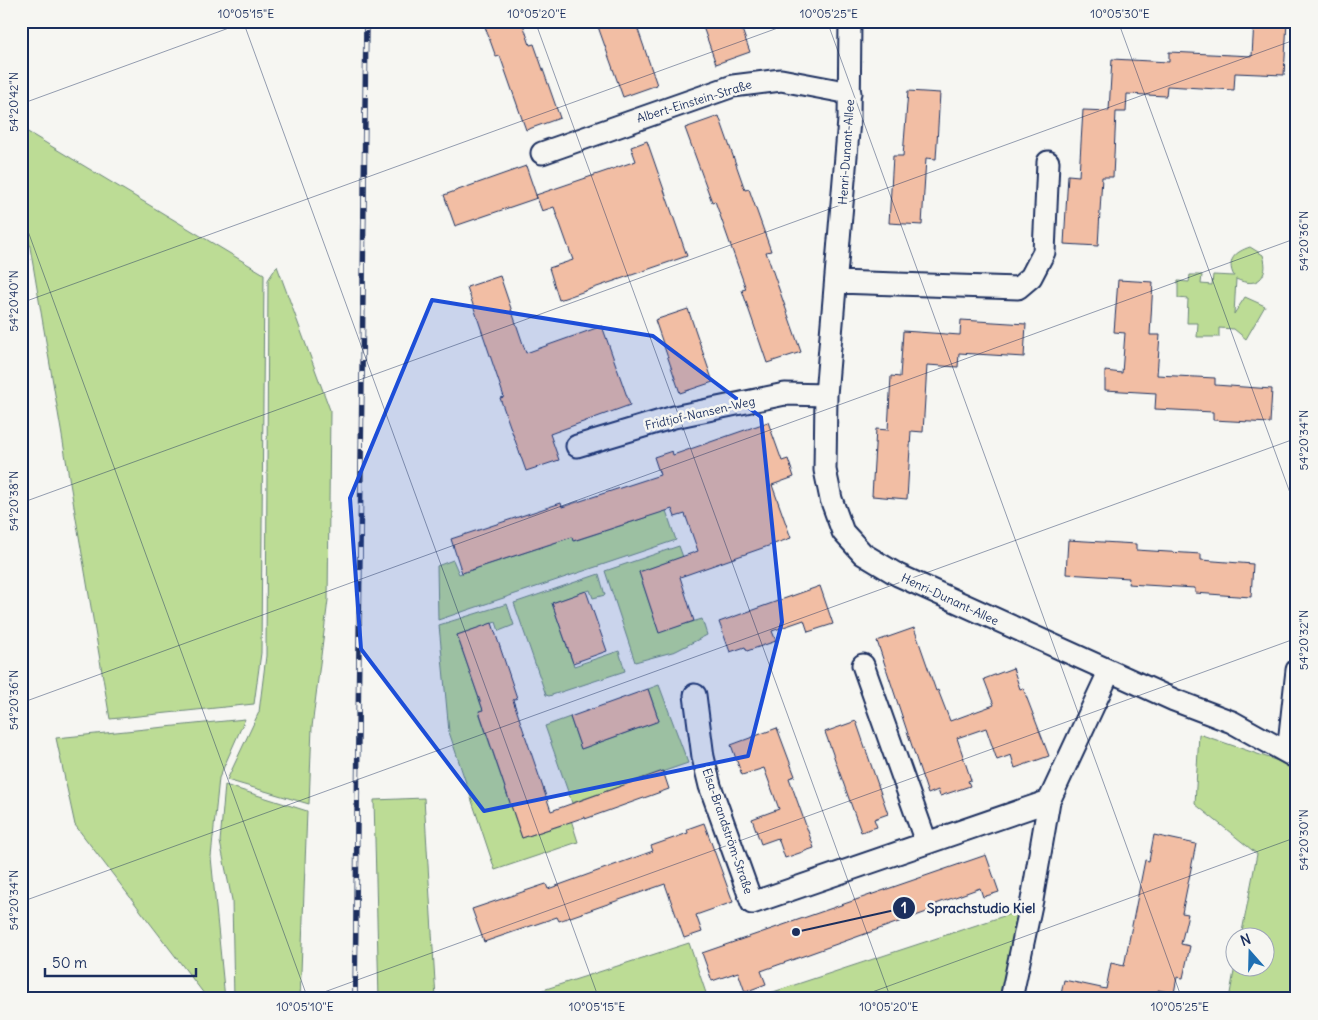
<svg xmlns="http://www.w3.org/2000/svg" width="1318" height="1020" font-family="Delius,sans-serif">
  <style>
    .green { fill: #bcdc95; stroke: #6c867a }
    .building { fill: #f2bea4; stroke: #1b2f5e }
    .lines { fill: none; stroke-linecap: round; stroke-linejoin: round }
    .street-casing { stroke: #1b2f5e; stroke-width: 25 }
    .street { stroke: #f6f6f2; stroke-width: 21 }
    .rail-casing { stroke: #1b2f5e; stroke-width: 5.5 }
    .rail { stroke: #f6f6f2; stroke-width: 4; stroke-dasharray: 11; stroke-linecap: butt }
    .marked { fill: #1d4ed8; fill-opacity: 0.2; stroke: #1d4ed8; stroke-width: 4; stroke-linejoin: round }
    .ticks { fill: none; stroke: #1b2f5e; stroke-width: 1; stroke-opacity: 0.45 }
    .labels { text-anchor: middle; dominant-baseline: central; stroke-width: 5; stroke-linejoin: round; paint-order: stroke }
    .street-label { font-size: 12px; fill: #1b2f5e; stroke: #f6f6f2 }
    .leader { fill: none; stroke: #1b2f5e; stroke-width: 2 }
    .callout-dot { fill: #1b2f5e; stroke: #f6f6f2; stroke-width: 2 }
    .mark-label { font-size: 15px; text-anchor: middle; font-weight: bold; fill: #fff }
    .callout-label { font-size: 14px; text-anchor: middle; font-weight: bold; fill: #1b2f5e; stroke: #f6f6f2; stroke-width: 5; stroke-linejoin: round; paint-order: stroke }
    .neatline { fill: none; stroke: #1b2f5e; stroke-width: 2 }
    .ticks-label { font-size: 12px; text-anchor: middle; fill: #1b2f5e }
  </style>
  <rect width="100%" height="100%" fill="#f6f6f2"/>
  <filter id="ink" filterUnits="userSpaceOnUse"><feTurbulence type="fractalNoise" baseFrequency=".02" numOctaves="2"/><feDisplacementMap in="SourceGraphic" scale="10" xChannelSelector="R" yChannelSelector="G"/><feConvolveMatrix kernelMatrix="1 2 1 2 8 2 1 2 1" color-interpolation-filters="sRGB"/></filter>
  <g filter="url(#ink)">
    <path class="green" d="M 21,128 L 264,274 L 261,653 L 254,704 L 110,719 L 21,194 Z
      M 1250,247 L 1263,255 C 1270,277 1257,289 1236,279 L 1234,314 L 1245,297 L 1265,306 L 1246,339 L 1234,329 L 1219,328 L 1219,337 L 1197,337 L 1198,323 L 1187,323 L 1188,299 L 1178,298 L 1178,281 L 1189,282 L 1190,275 L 1202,275 L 1201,284 L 1212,285 L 1213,275 L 1234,276 C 1226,260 1235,252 1250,247 Z
      M 277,266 L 330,410 L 328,600 L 312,727 L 309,804 L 227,780 L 259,712 L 266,656 L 268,280 Z
      M 660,493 L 676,540 L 438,620 L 437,566 L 453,560 L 459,574 L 572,537 L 574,541 L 647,517 Z
      M 679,546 L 683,557 L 639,572 L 659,632 L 702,619 L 707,635 L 676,651 L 635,662 L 605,571 Z
      M 599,574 L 605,595 L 593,598 L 590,590 L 552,603 L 574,666 L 619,651 L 625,671 L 549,696 L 546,695 L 514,603 Z
      M 507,604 L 514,625 L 499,631 L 496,622 L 457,635 L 483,710 L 479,712 L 522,838 L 565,824 L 567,807 L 578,842 L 495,870 L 449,732 L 439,625 Z
      M 659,685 L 688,763 L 572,803 L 545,726 L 570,717 L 581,749 L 659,721 L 648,689 Z
      M 245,719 L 219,778 L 211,857 L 225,999 L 208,999 L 75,825 L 56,738 Z
      M 1199,734 L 1278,761 L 1297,770 L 1297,999 L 1229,999 L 1235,966 L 1266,968 L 1266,938 L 1241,937 L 1257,854 L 1195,804 Z
      M 225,785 L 307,811 L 300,999 L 234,999 L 232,900 L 220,842 Z
      M 424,798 L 436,999 L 379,999 L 374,800 Z
      M 1019,911 L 1000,999 L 752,999 Z
      M 689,943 L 708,999 L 515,999 Z"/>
    <path class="building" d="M 483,21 L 522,21 L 530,45 L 534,44 L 560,118 L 526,130 L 500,56 L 496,57 Z
      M 596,21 L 635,21 L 657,85 L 623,97 Z
      M 701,21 L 739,21 L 750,52 L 716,64 Z
      M 1254,21 L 1287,21 L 1284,75 L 1235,73 L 1234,90 L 1167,86 L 1166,96 L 1127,94 L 1126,112 L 1116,112 L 1113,177 L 1102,177 L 1098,246 L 1064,244 L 1068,175 L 1079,176 L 1083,110 L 1109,111 L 1112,59 L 1169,62 L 1169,52 L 1252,56 Z
      M 908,91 L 940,93 L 936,159 L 926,158 L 922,225 L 889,223 L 893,156 L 903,156 Z
      M 719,116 L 745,190 L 749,189 L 771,251 L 766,252 L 801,352 L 767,363 L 742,290 L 746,289 L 715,201 L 712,202 L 685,128 Z
      M 647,141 L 687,256 L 559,300 L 549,268 L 573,260 L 554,207 L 542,211 L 536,195 L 636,161 L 631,147 Z
      M 526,166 L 537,198 L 455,226 L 444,195 Z
      M 500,276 L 526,353 L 602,326 L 630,405 L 550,434 L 559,460 L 526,471 L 500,398 L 504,397 L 467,287 Z
      M 1118,280 L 1153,282 L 1150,335 L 1160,335 L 1157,375 L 1215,378 L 1215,385 L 1272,389 L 1270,423 L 1213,420 L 1213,412 L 1155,409 L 1156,393 L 1105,390 L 1105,371 L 1122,373 L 1125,333 L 1114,332 Z
      M 688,309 L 713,382 L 680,393 L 655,320 Z
      M 961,320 L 1026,324 L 1024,357 L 959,353 L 958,367 L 927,365 L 923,432 L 911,431 L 907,499 L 872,496 L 876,429 L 888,430 L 891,376 L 900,377 L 903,331 L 960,335 Z
      M 768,422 L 782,461 L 788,459 L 794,477 L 772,485 L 791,538 L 680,577 L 694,621 L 659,633 L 639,572 L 698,551 L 685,514 L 675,517 L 672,509 L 573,541 L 572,537 L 462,573 L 451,539 L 561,503 L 562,507 L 660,475 L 654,457 L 672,451 L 673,455 Z
      M 1068,540 L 1136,544 L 1136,550 L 1201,554 L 1201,560 L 1253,564 L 1251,597 L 1195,593 L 1195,588 L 1128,584 L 1129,578 L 1066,574 Z
      M 820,586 L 833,624 L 808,632 L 804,620 L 772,631 L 776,641 L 747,651 L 745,647 L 730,652 L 719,622 Z
      M 586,591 L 607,651 L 573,663 L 552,603 Z
      M 492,623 L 517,698 L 513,700 L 551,811 L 663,771 L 669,789 L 585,819 L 585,817 L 522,838 L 479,711 L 483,710 L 457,635 Z
      M 914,628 L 936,691 L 938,690 L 950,721 L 994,705 L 984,679 L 1013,668 L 1020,689 L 1023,688 L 1049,756 L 1015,768 L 1011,755 L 997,760 L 986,728 L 957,738 L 971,780 L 968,781 L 970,786 L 940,796 L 938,790 L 928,794 L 877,641 Z
      M 648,689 L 659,721 L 581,749 L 570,717 Z
      M 856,721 L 888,814 L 874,819 L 877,827 L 861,832 L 825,732 Z
      M 777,728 L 795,776 L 789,778 L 814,848 L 785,858 L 778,838 L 761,844 L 752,819 L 779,809 L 764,768 L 742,775 L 731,745 Z
      M 704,823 L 733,902 L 696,915 L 702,932 L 684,938 L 665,884 L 559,921 L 557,917 L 484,942 L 472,909 L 546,884 L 548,889 L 653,851 L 651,846 L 688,833 L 687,829 Z
      M 1154,835 L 1196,844 L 1182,913 L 1188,914 L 1181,944 L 1190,946 L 1183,978 L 1177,977 L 1174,993 L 1158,990 L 1156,999 L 1060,999 L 1064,980 L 1106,989 L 1111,963 L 1124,966 L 1145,860 L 1149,861 Z
      M 986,855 L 999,892 L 983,897 L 980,888 L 936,904 L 938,908 L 761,971 L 766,984 L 745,992 L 738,972 L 712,981 L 702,953 Z"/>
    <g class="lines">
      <g class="street-casing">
        <path id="street" d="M 850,21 L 849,120 L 826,395 L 825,470 L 831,499 L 843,532 L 863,554 L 898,575 L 1174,700 L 1232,722 L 1297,758
          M 542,153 L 733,86 L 781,80 L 850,93
          M 837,282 L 1018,288 L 1031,277 L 1044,252 L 1048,162
          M 577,446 L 674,417 L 785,394 L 826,395
          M 863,665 L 926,842
          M 695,695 L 703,757 L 710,786 L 752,903 L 1049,801 L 1109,672
          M 1288,753 L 1297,670
          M 1011,999 L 1032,900 L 1049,801"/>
      </g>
      <use href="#street" class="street"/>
      <g class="rail-casing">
        <path id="rail" d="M 355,999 L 366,21"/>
      </g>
      <use href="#rail" class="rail"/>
    </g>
  </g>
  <path class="marked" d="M 432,300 L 653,336 L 761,417 L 782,622 L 748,756 L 484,811 L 361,649 L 350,498 Z"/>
  <path class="ticks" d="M 243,21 L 599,999M 535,21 L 891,999M 827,21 L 1182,999M 1118,21 L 1297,512M 21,104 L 248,21M 21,212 L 308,999M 21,303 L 797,21M 21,503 L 1297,39M 21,703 L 1297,238M 21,902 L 1297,438M 305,999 L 1297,638M 853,999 L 1297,837"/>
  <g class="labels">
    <g class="street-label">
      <text transform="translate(694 101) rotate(-17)">Albert-Einstein-Straße</text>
      <text transform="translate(846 152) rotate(-86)">Henri-Dunant-Allee</text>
      <text transform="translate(700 413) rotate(-13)">Fridtjof-Nansen-Weg</text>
      <text transform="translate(950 599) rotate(25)">Henri-Dunant-Allee</text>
      <text transform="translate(728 831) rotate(71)">Elsa-Brandström-Straße</text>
    </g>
  </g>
  <path class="leader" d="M796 932L904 908"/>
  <g class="callout-dot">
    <circle cx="796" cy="932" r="5"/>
    <circle cx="904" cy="908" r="12"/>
  </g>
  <g class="mark-label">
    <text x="904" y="913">1</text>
  </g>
  <g class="callout-label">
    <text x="981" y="913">Sprachstudio Kiel</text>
  </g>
  <rect width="1318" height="1020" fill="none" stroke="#f6f6f2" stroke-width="55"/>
  <g transform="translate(1250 952) rotate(340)"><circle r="24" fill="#f6f6f2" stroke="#9ea6b7"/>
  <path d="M0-4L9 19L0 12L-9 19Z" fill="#1f6fb2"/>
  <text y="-8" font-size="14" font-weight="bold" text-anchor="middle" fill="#1b2f5e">N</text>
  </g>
  <path d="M45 968v8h151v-8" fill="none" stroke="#1b2f5e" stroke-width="2.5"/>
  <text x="52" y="968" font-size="15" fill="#1b2f5e" stroke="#f6f6f2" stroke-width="4" paint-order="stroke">50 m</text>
  <rect x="28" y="28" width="1262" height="964" class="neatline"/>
  <g class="ticks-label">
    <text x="246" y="18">10°05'15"E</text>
    <text x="537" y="18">10°05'20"E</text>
    <text x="829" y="18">10°05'25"E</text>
    <text x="1120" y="18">10°05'30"E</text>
    <text transform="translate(14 102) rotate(-90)" y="4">54°20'42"N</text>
    <text transform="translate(1304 241) rotate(-90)" y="4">54°20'36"N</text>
    <text transform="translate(14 301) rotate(-90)" y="4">54°20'40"N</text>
    <text transform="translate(1304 440) rotate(-90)" y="4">54°20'34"N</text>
    <text transform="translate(14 501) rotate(-90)" y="4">54°20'38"N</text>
    <text transform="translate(1304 640) rotate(-90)" y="4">54°20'32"N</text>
    <text transform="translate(14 700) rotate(-90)" y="4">54°20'36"N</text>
    <text transform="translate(1304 840) rotate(-90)" y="4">54°20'30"N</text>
    <text transform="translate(14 900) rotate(-90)" y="4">54°20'34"N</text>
    <text x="305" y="1011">10°05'10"E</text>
    <text x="597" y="1011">10°05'15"E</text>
    <text x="889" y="1011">10°05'20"E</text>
    <text x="1180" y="1011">10°05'25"E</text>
  </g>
</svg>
